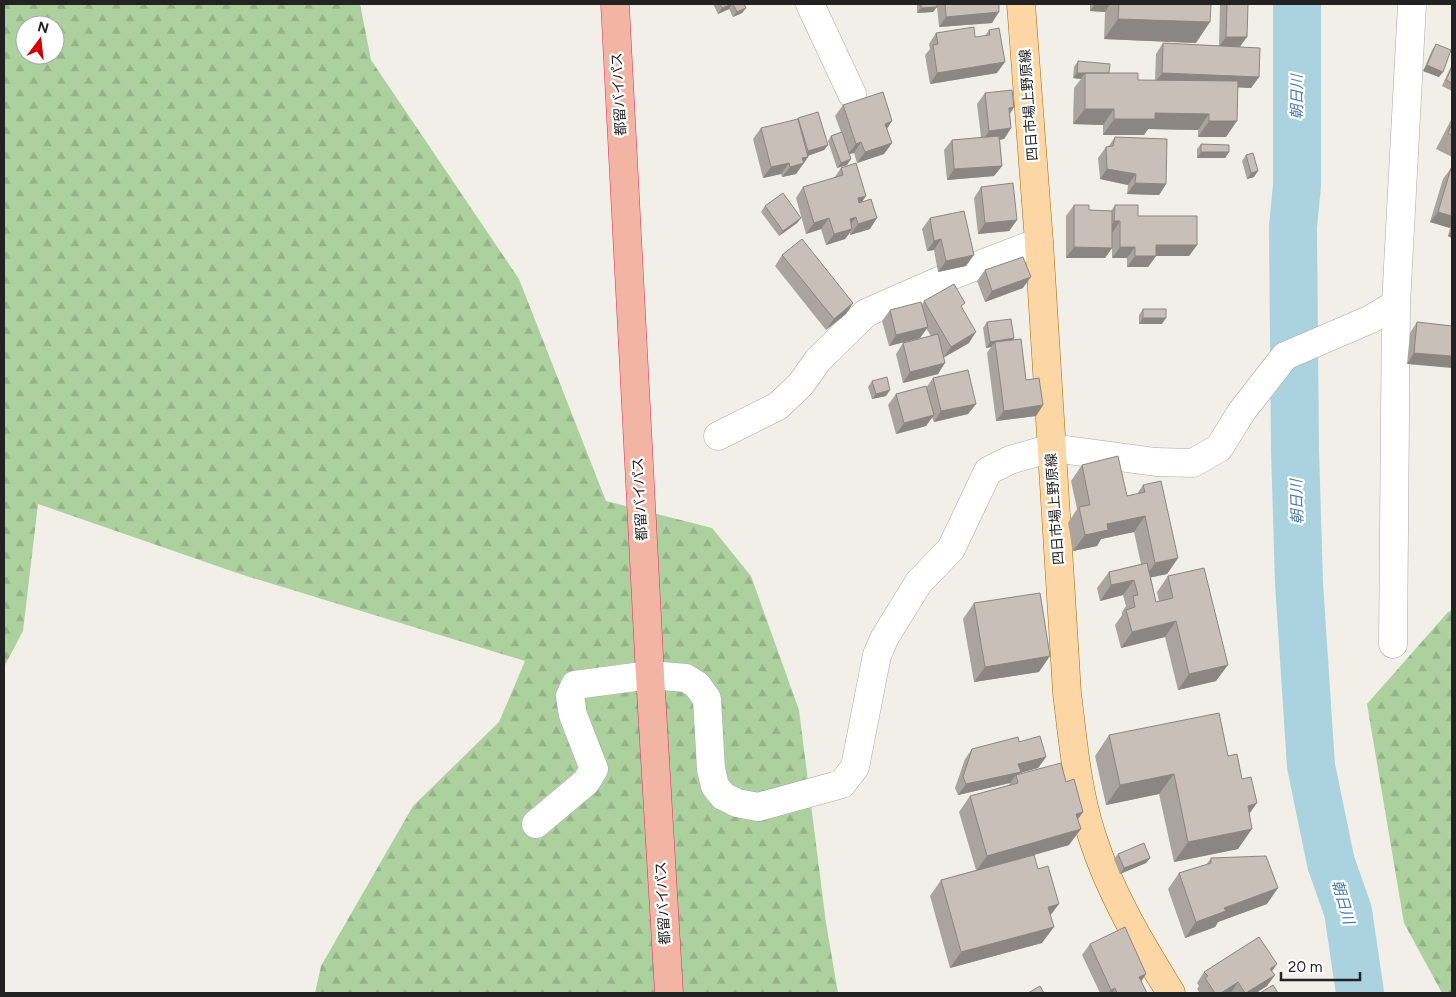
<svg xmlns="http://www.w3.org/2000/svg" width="1456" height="997" font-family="Figtree,'Noto Sans JP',sans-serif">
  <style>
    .forest { fill: url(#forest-firs); fill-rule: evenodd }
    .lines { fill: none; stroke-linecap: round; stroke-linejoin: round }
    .river { stroke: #aad3df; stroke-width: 48 }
    .minor-casing { stroke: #a9a9a9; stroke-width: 29 }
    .primary-casing { stroke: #a06b00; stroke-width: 29 }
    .trunk-casing { stroke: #dc2a67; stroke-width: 29 }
    .minor { stroke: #fff; stroke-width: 28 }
    .primary { stroke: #fcd6a4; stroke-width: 28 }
    .trunk { stroke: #f2b4a3; stroke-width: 28 }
    .wall { fill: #aba49e }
    .shaded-wall { fill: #8b8681 }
    .building { fill: #c7bfb8; stroke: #8b8681 }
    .labels { text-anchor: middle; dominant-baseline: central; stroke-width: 4.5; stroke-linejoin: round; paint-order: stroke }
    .street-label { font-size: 14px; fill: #222; stroke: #fff }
    .water-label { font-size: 15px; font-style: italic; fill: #4a7aab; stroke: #fff }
  </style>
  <defs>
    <pattern id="forest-firs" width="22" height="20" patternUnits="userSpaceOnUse" patternTransform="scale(1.25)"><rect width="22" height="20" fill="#add19e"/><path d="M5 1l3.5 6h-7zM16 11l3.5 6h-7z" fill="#95b388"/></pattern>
  </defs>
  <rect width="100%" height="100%" fill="#f2efe9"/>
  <path class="forest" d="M 4,4 L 360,4 L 371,60 L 519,279 L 606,501 L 712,528 L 751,576 L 799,710 L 826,923 L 838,993 L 315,993 L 321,966 L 413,806 L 499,722 L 525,661 L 243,575 L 38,504 L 23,631 L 4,667 ZM 25,25 L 55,25 L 55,55 L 25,55 Z
    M 1452,610 L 1452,993 L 1442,993 L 1404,923 L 1367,704 L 1448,612 Z"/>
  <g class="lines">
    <path class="river" d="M 1297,4 L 1297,185 L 1293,227 L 1295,450 L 1299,583 L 1311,766 L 1331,863 L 1348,911 L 1360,993"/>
    <g class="minor-casing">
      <path id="minor" d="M 810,4 L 852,94
        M 718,436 L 778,406 L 801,384 L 818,360 L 866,313 L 948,277 L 1039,242
        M 1393,644 L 1396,304 L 1412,4
        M 536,824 L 586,782 L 594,769 L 573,715 L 570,696 L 575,685 L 650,675 L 686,678 L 697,685 L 707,699 L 711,769 L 715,786 L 723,796 L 737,803 L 758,807 L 842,784 L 855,767 L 877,655 L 885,637 L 919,582 L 951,549 L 988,471 L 1010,460 L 1052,448 L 1156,462 L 1193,463 L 1219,448 L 1242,411 L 1285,356 L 1371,319 L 1396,304"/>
    </g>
    <g class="primary-casing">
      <path id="primary" d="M 1021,4 L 1039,242 L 1067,693 C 1073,741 1077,790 1092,836 C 1110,893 1140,943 1171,993"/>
    </g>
    <g class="trunk-casing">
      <path id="trunk" d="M 615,4 L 650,675 L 669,993"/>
    </g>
    <use href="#minor" class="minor"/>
    <use href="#primary" class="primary"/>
    <use href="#trunk" class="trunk"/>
  </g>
  <path class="wall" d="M 713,4 L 744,4 L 746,8 L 742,13 L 733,17 L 729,9 L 718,14 Z
    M 917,4 L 999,4 L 992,23 L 939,27 L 937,7 L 933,12 L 917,13 Z
    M 1090,4 L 1211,4 L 1196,43 L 1104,39 L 1105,12 L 1090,11 Z
    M 1220,4 L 1248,4 L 1240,47 L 1259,77 L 1251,88 L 1238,87 L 1226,137 L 1198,137 L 1198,130 L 1148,129 L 1144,135 L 1103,135 L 1103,125 L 1073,124 L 1074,88 L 1081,79 L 1073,78 L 1074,67 L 1078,61 L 1109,73 L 1138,80 L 1155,80 L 1156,54 L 1163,43 L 1219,46 Z
    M 989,30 L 997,73 L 930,84 L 925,55 L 930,49 L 929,44 L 936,33 L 975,37 L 985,36 Z
    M 1436,44 L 1443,72 L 1439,77 L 1423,71 L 1432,50 Z
    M 1452,64 L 1452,91 L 1442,86 Z
    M 985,93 L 1014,107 L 1010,114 L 1011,128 L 1004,139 L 1000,140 L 1002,166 L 994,176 L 947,180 L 944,150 L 952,140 L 981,137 L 977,104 Z
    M 843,105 L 887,129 L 892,143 L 884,154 L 857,163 L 854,153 L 850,154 L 847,165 L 837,168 L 828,141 L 831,136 L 841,132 L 835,116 Z
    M 798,118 L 828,145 L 824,150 L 807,156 L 808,157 L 796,174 L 782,177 L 781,174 L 763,178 L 753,139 L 761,128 L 797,120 Z
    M 1452,118 L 1452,157 L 1436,149 Z
    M 1115,137 L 1166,184 L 1159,195 L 1127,194 L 1128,185 L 1100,179 L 1098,158 L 1106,147 L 1108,147 Z
    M 1201,144 L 1229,152 L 1225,158 L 1197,158 L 1197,149 Z
    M 1246,155 L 1254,177 L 1247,179 L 1242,161 Z
    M 841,168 L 866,196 L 862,202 L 870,229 L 850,235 L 850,233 L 845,239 L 826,245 L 821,229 L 806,234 L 796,198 L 803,187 L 834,178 Z
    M 1451,168 L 1452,169 L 1452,238 L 1448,236 L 1450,228 L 1430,222 L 1443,179 Z
    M 981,187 L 1017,220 L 1009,231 L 978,234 L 974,198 Z
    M 1074,205 L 1089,210 L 1111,211 L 1115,205 L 1138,216 L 1197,245 L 1189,256 L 1156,256 L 1148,267 L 1127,267 L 1127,258 L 1112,258 L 1112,248 L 1105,258 L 1066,258 L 1066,216 Z
    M 765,206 L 801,218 L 797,223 L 779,236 L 761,212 Z
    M 930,218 L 966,266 L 938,272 L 934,250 L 927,251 L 922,229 Z
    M 782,255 L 853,303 L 846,314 L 826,330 L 775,266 Z
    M 985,270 L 1023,288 L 985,302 L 977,281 Z
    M 924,301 L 962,307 L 969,343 L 944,357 L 938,374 L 903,383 L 896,354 L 903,343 L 931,336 L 926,328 L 920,338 L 889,346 L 882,321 L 890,310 L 922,305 Z
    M 1143,309 L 1162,324 L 1139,324 L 1139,315 Z
    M 987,322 L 1014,338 L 1013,340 L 1026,380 L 1043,405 L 1036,416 L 996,421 L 987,353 L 991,347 L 986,348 L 983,328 Z
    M 1417,322 L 1452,326 L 1407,364 L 1410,333 Z
    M 933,378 L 976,404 L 968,414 L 934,422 L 932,417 L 926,426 L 896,434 L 888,405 L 896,394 L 926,388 Z
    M 872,381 L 886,396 L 872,399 L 868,387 Z
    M 1082,465 L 1127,496 L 1137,494 L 1143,485 L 1178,558 L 1167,574 L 1151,577 L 1156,602 L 1159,602 L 1157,592 L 1168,576 L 1216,681 L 1178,690 L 1165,637 L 1121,648 L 1115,625 L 1122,615 L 1122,612 L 1126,606 L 1123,595 L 1100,601 L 1097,588 L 1109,572 L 1141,564 L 1134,532 L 1101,539 L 1097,546 L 1073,551 L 1068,523 L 1077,509 L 1071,481 Z
    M 974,603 L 1039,672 L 974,682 L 963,619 Z
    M 1109,735 L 1228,756 L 1249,814 L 1238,849 L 1174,862 L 1159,794 L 1106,805 L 1095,756 Z
    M 1019,742 L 1046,757 L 1038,768 L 1020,773 L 1019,775 L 1066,782 L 1078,820 L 1069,845 L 1034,855 L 1050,916 L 1042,943 L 950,968 L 930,896 L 941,880 L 976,870 L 959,812 L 970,796 L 1009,785 L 1010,783 L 958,795 L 955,788 L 965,759 L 972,749 Z
    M 1118,854 L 1150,858 L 1146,863 L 1120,874 L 1114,859 Z
    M 1211,858 L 1267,904 L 1218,922 L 1215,927 L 1185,938 L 1168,889 L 1179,873 L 1206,865 Z
    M 1090,944 L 1141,981 L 1147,993 L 1100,993 L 1082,955 Z
    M 1277,964 L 1272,971 L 1267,986 L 1256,993 L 1200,993 L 1197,989 L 1199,986 L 1197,983 L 1204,972 Z"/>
  <path class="shaded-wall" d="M 732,4 L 729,9 L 718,14 L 722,8 Z
    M 1095,4 L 1110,4 L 1105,12 L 1090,11 Z
    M 937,7 L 933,12 L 917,13 L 921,8 Z
    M 746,8 L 742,13 L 733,17 L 737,12 Z
    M 999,12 L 992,23 L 939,27 L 946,17 Z
    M 1118,19 L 1210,22 L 1196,43 L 1104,39 Z
    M 1226,37 L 1247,37 L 1239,48 L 1218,48 Z
    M 1005,62 L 997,73 L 930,84 L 937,73 Z
    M 1427,65 L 1443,72 L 1439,77 L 1423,71 Z
    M 1077,73 L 1085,73 L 1081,79 L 1073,78 Z
    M 1162,73 L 1259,77 L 1251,88 L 1154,84 Z
    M 1014,107 L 1006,118 L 1009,108 Z
    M 1085,109 L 1114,109 L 1103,125 L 1073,124 Z
    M 1155,113 L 1209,114 L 1198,130 L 1148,129 L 1144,135 L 1103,135 L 1114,119 Z
    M 892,121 L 885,132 L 885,124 Z
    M 1209,121 L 1237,121 L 1226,137 L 1198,137 Z
    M 1011,128 L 1004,139 L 982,141 L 989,131 Z
    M 861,142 L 854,153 L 848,154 L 856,144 Z
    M 892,143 L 884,154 L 857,163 L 865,152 Z
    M 828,145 L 824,150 L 805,157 L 808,151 Z
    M 1201,152 L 1229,152 L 1225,158 L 1197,158 Z
    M 808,157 L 796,174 L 782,177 L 790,167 L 802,158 Z
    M 851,159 L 847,165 L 837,168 L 841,163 Z
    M 789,163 L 781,174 L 763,178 L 771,167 Z
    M 1002,166 L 994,176 L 947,180 L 954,169 Z
    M 1107,169 L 1136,174 L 1128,185 L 1100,179 Z
    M 1258,171 L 1254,177 L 1247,179 L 1251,173 Z
    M 1135,183 L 1166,184 L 1159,195 L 1127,194 Z
    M 866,196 L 858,207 L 858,198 Z
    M 1438,212 L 1452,216 L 1452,224 L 1450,228 L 1430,222 Z
    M 856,217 L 848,228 L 850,219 Z
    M 801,218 L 797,223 L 779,236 L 783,231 Z
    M 829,218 L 821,229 L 806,234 L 814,223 Z
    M 877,218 L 870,229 L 850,235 L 858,224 Z
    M 1017,220 L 1009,231 L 978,234 L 985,223 Z
    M 1114,221 L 1120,221 L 1113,232 L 1107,232 Z
    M 852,229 L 845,239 L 826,245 L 834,234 Z
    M 1452,230 L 1452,238 L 1448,236 Z
    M 941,239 L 934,250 L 927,251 L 934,241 Z
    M 1156,245 L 1197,245 L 1189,256 L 1148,256 Z
    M 1074,247 L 1112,248 L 1105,258 L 1066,258 Z
    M 1120,247 L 1135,247 L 1127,258 L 1112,258 Z
    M 974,255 L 966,266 L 938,272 L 946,261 Z
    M 1135,256 L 1156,256 L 1148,267 L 1127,267 Z
    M 1031,277 L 1023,288 L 985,302 L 992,291 Z
    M 853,303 L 846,314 L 826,330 L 834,319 Z
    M 1143,318 L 1166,318 L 1162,324 L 1139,324 Z
    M 928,327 L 920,338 L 889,346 L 896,335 Z
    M 976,332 L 969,343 L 943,358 L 951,347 Z
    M 1014,338 L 1010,344 L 995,342 L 991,347 L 986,348 L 990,342 Z
    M 1414,353 L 1452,356 L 1452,368 L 1407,364 Z
    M 945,363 L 938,374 L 903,383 L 910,372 Z
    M 890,390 L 886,396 L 872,399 L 876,394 Z
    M 976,404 L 968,414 L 934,422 L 941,411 Z
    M 1043,405 L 1036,416 L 996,421 L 1004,411 Z
    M 934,415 L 926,426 L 896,434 L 904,423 Z
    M 1145,516 L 1134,532 L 1101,539 L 1097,546 L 1073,551 L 1085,535 L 1107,524 Z
    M 1178,558 L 1167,574 L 1144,579 L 1155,563 Z
    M 1134,580 L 1123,595 L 1100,601 L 1111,585 Z
    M 1176,621 L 1165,637 L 1121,648 L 1132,632 Z
    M 1050,656 L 1039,672 L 974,682 L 985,667 Z
    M 1228,665 L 1216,681 L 1178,690 L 1189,674 Z
    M 1046,757 L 1038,768 L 1020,773 L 1016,778 L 1016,775 L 1010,783 L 958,795 L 966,784 L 1018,764 Z
    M 1174,774 L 1159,794 L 1106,805 L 1120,785 Z
    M 1257,803 L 1242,824 L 1248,806 Z
    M 1083,812 L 1072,828 L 1076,814 Z
    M 1081,829 L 1069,845 L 976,871 L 987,856 Z
    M 1252,829 L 1238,849 L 1174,862 L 1188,842 Z
    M 1150,858 L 1146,863 L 1120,874 L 1124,868 Z
    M 1278,888 L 1267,904 L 1218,922 L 1215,927 L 1185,938 L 1196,922 L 1224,908 Z
    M 1059,904 L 1047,920 L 1048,907 Z
    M 1054,927 L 1042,943 L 950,968 L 961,952 Z
    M 1277,964 L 1269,975 L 1270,969 Z
    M 1146,974 L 1139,985 L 1139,977 Z
    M 1275,975 L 1267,986 L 1256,993 L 1246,993 Z
    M 1238,982 L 1231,993 L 1221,993 Z
    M 1115,988 L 1112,993 L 1109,993 L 1111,990 Z"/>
  <path class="building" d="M 720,4 L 732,4 L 722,8 Z
    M 733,4 L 744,4 L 746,8 L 737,12 Z
    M 921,4 L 937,4 L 937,7 L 921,8 Z
    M 945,4 L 999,4 L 999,12 L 946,17 Z
    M 1119,4 L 1211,4 L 1210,22 L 1118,19 Z
    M 1227,4 L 1248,4 L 1247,37 L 1226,37 Z
    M 974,27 L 975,37 L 990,35 L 989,30 L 999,28 L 1005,62 L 937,73 L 933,45 L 938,44 L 936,33 Z
    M 1163,43 L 1260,48 L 1259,77 L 1162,73 Z
    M 1436,44 L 1451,50 L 1443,72 L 1427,65 Z
    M 1078,61 L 1110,64 L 1109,73 L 1077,73 Z
    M 1452,67 L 1452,83 L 1446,80 Z
    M 1085,73 L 1138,73 L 1138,80 L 1238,81 L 1237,121 L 1209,121 L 1209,114 L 1155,113 L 1155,119 L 1114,119 L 1114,109 L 1085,109 Z
    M 1012,90 L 1014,107 L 1009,108 L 1011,128 L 989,131 L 985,93 Z
    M 883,92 L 892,121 L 885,124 L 892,143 L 865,152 L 861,142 L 856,144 L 843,105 Z
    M 818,112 L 828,145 L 808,151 L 798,118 Z
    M 798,119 L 808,157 L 802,158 L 804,163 L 790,167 L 789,163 L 771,167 L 761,128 Z
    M 1452,124 L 1452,136 L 1448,133 Z
    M 842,132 L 851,159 L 841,163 L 831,136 Z
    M 999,136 L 1002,166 L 954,169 L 952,140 Z
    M 1115,137 L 1167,139 L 1166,184 L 1135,183 L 1136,174 L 1107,169 L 1106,147 L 1113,146 Z
    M 1201,144 L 1229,145 L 1229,152 L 1201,152 Z
    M 1253,153 L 1258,171 L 1251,173 L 1246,155 Z
    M 856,163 L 866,196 L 858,198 L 859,203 L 871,199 L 877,218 L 858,224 L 856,217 L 850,219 L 852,229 L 834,234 L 829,218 L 814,223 L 803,187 L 843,175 L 841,168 Z
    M 1451,168 L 1452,169 L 1452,216 L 1438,212 Z
    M 1013,183 L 1017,220 L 985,223 L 981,187 Z
    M 783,193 L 801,218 L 783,231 L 765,206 Z
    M 1074,205 L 1089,205 L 1089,210 L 1112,211 L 1112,248 L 1074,247 Z
    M 1115,205 L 1138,205 L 1138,216 L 1197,216 L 1197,245 L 1156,245 L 1156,256 L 1135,256 L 1135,247 L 1120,247 L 1120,221 L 1114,221 Z
    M 964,211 L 974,255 L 946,261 L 941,239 L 934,241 L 930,218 Z
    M 802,239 L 853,303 L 834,319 L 782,255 Z
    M 1023,257 L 1031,277 L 992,291 L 985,270 Z
    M 954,284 L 965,303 L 961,306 L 976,332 L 951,347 L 924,301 Z
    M 921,302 L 928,327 L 896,335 L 890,310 Z
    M 1143,309 L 1166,309 L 1166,318 L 1143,318 Z
    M 1011,319 L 1014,338 L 990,342 L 987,322 Z
    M 1417,322 L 1452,326 L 1452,356 L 1414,353 Z
    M 938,334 L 945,363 L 910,372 L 903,343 Z
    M 1021,339 L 1026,380 L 1039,378 L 1043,405 L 1004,411 L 995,342 Z
    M 968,370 L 976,404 L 941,411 L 933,378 Z
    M 887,377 L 890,390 L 876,394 L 872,381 Z
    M 926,386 L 934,415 L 904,423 L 896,394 Z
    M 1118,456 L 1127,496 L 1145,492 L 1143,485 L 1161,481 L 1178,558 L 1155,563 L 1145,516 L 1107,524 L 1108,530 L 1085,535 L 1079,507 L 1090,505 L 1082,465 Z
    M 1147,563 L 1156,602 L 1173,598 L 1168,576 L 1204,568 L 1228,665 L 1189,674 L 1176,621 L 1132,632 L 1126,610 L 1135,607 L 1133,596 L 1138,595 L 1134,580 L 1111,585 L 1109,572 Z
    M 1040,593 L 1050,656 L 985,667 L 974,603 Z
    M 1219,713 L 1228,756 L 1237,754 L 1242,779 L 1251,777 L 1257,803 L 1248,806 L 1252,829 L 1188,842 L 1174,774 L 1120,785 L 1109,735 Z
    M 1040,736 L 1046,757 L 1018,764 L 1021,772 L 966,784 L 963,777 L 972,749 L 1018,737 L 1019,742 Z
    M 1061,763 L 1066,782 L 1074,779 L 1083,812 L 1076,814 L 1081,829 L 987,856 L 970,796 L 1018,783 L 1016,775 Z
    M 1144,843 L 1150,858 L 1124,868 L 1118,854 Z
    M 1034,855 L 1038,869 L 1048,866 L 1059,904 L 1048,907 L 1054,927 L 961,952 L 941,880 Z
    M 1266,856 L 1278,888 L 1224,908 L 1226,911 L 1196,922 L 1179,873 L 1211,863 L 1211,858 Z
    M 1125,927 L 1146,974 L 1139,977 L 1147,993 L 1117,993 L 1115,988 L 1111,990 L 1090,944 Z
    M 1259,937 L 1277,964 L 1270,969 L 1275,975 L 1246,993 L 1245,993 L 1238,982 L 1221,993 L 1215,993 L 1205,978 L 1208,976 L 1204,972 Z
    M 1273,985 L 1278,993 L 1260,993 Z
    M 1040,986 L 1044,993 L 1028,993 Z"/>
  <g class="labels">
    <g class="street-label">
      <text transform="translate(619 94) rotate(-93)">都留バイパス</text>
      <text transform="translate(1029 105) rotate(-94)">四日市場上野原線</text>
      <text transform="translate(640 499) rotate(-93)">都留バイパス</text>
      <text transform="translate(1055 509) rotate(-94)">四日市場上野原線</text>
      <text transform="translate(663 903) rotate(-93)">都留バイパス</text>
    </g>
    <g class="water-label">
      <text transform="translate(1297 97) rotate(-90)">朝日川</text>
      <text transform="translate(1297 502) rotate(-92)">朝日川</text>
      <text transform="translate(1343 902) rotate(74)">朝日川</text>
    </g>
  </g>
  <rect width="1456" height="997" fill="none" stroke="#222222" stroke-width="10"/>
  <g transform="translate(40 40) rotate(15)"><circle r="24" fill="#ffffff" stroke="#a7a7a7"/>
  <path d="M0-4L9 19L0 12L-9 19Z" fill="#d40000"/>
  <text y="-8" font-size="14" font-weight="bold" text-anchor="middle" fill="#222222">N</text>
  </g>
  <path d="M1281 972v8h79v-8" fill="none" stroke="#222222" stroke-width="2.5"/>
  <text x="1288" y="972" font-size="15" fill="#222222" stroke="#ffffff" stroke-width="4" paint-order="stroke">20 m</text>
</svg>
